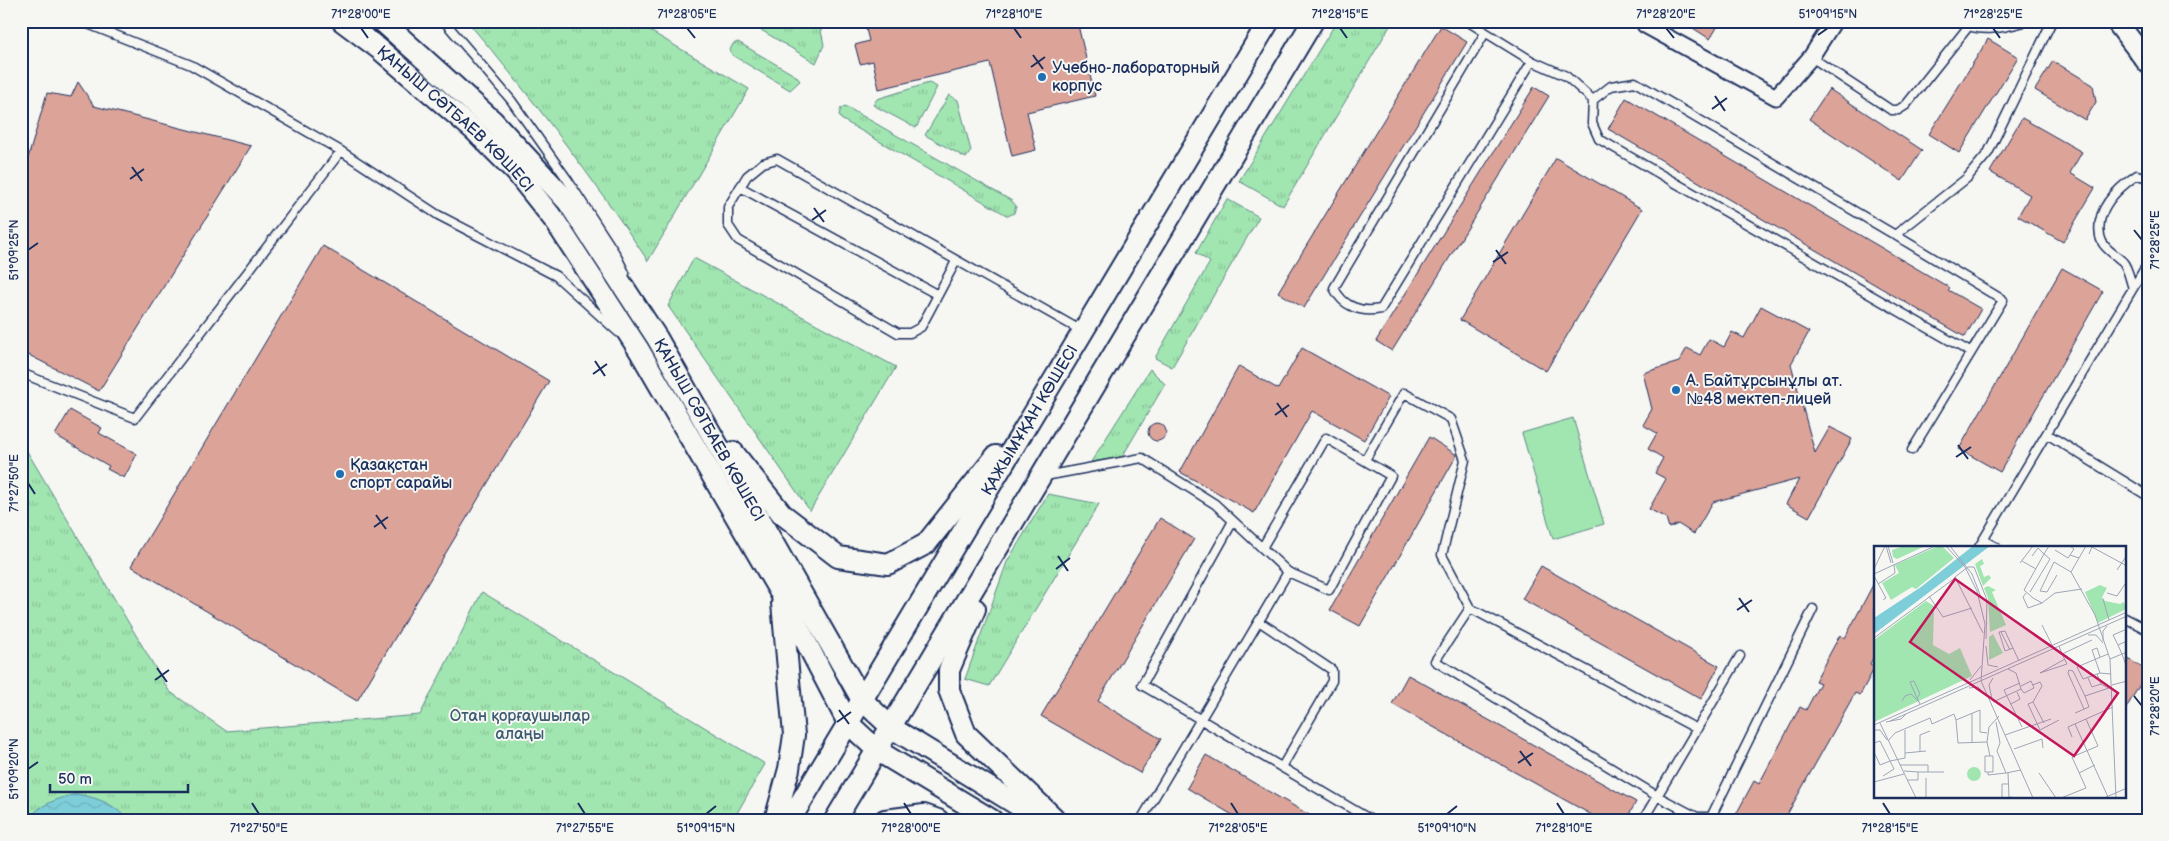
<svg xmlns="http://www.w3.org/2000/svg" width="2169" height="841" font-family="'Balsamiq Sans',sans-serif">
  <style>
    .grass { fill: url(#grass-tufts); stroke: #5e8a87 }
    .pitch { fill: #a1e5b0; stroke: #5e8a87 }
    .water { fill: url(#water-waves); stroke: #568ea8 }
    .building { fill: #dca399; stroke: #1b2f5e }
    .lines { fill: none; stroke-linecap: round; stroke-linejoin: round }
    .lane-casing { stroke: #1b2f5e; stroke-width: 11 }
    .street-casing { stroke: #1b2f5e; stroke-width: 19 }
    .secondary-casing { stroke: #1b2f5e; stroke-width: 24 }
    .lane { stroke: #f6f6f2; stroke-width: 8 }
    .street { stroke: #f6f6f2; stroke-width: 15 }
    .secondary { stroke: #f6f6f2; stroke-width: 20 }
    .ticks { fill: none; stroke: #1b2f5e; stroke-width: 2 }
    .poi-dot { fill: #1f6fb2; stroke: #f6f6f2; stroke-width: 2 }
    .labels { text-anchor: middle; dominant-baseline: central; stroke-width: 4; stroke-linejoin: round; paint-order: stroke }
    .poi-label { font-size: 16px; fill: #1b2f5e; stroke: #f6f6f2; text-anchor: start }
    .street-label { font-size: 16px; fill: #1b2f5e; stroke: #f6f6f2 }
    .park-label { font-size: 16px; fill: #3c5c72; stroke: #f6f6f2 }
    .inset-road { fill: none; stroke: #9ea6b7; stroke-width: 1 }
    .view { fill: #c2185b; fill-opacity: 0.15; stroke: #c2185b; stroke-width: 2.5 }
    .inset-edge { fill: none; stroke: #1b2f5e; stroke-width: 2.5 }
    .neatline { fill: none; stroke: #1b2f5e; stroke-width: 2 }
    .ticks-label { font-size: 12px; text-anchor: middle; fill: #1b2f5e }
  </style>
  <defs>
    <pattern id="grass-tufts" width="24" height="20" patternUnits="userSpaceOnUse" patternTransform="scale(1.25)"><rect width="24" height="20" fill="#a1e5b0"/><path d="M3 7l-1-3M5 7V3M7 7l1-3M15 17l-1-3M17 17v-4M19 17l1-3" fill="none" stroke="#8ac59a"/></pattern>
    <pattern id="water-waves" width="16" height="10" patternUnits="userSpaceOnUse" patternTransform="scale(1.25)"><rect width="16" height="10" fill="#7eced9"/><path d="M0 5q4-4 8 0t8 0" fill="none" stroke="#6cb1bd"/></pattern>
  </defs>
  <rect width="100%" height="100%" fill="#f6f6f2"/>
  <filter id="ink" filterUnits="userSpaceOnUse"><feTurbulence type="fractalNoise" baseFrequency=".02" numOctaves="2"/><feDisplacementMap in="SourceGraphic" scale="10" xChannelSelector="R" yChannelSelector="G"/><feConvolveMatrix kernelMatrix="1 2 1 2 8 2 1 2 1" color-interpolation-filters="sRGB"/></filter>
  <g filter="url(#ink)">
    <path class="grass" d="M 467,21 L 633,21 L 749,89 L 648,261 C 593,178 532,97 467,21 Z
      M 746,21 L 819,21 L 824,45 L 816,63 Z
      M 1337,21 L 1393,21 L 1283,206 L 1239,181 Z
      M 738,42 L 796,76 L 800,81 L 790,90 L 732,55 L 730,50 L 733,44 Z
      M 929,83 L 937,87 L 916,128 L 873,105 L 877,99 Z
      M 949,95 L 958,100 L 971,151 L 966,158 L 925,135 Z
      M 845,106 L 1012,201 L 1016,206 L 1014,213 L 1008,216 L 841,119 L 839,115 L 841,108 Z
      M 1227,199 L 1259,217 L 1172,367 L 1155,358 L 1210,262 L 1196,253 Z
      M 694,258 L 896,367 L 810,511 L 668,306 Z
      M 1150,369 L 1165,384 L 1122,457 L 1091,462 Z
      M 21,441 L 169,691 L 226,731 L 420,715 L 482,592 L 765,764 L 733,820 L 21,820 Z
      M 1048,494 L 1099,504 L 989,686 L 965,679 L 1007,562 Z"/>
    <path class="pitch" d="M 1573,418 L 1604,524 L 1553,539 L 1522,433 Z"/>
    <path class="water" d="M 76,794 C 98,798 113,803 128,820 L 27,820 C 41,804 56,799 76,794 Z"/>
    <path class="building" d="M 864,21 L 1077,21 L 1095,96 L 1027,112 L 1036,150 L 1012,156 L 990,63 L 879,89 L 873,61 L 860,64 L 855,45 L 869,41 Z
      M 1682,21 L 1721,21 L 1710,39 Z
      M 1441,26 L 1467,42 L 1304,308 L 1278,292 Z
      M 1988,39 L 2018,57 L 1959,153 L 1929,134 Z
      M 2053,61 L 2093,85 L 2096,102 L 2085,120 L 2035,90 Z
      M 78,82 L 94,106 L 251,146 L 99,391 L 21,351 L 21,182 L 47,93 L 71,97 Z
      M 1534,87 L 1549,96 L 1392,351 L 1376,341 Z
      M 1829,89 L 1922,150 L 1902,181 L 1809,119 Z
      M 1626,98 L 1950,288 L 1948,290 L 1981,309 L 1965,337 L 1608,129 Z
      M 2022,118 L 2082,152 L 2070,173 L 2095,188 L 2063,242 L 2018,216 L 2030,195 L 1990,172 Z
      M 1556,158 L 1642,209 L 1546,371 L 1460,320 Z
      M 323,246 L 549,381 L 357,701 L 131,566 Z
      M 2062,268 L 2103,291 L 2000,472 L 1959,449 Z
      M 1761,306 L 1809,332 L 1791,364 L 1815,453 L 1830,427 L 1852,439 L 1809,517 L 1786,504 L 1799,479 L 1713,502 L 1694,534 L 1678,524 L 1669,528 L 1666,518 L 1649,509 L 1666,479 L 1655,473 L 1663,458 L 1648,449 L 1657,433 L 1643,425 L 1652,409 L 1643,373 L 1679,362 L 1687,348 L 1700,355 L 1709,339 L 1724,347 L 1732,332 L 1744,338 Z
      M 1302,348 L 1389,397 L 1364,440 L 1312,411 L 1254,513 L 1180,472 L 1239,366 L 1278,389 Z
      M 70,410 L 102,428 L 99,433 L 137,454 L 124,478 L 107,469 L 109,466 L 55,435 Z
      M1148 432a9 9 0 1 1 18 0a9 9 0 1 1-18 0Z
      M 1429,437 L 1457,455 L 1360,626 L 1330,610 Z
      M 1160,518 L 1194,539 L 1098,701 L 1161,739 L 1140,773 L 1041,716 Z
      M 1541,566 L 1719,666 L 1701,699 L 1522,599 Z
      M 1875,581 L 1875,654 L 1870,664 L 1875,667 L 1860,695 L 1855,693 L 1784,820 L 1733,820 L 1754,781 L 1759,784 L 1800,707 L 1806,710 L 1820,683 L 1815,681 L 1840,635 L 1845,638 Z
      M 2125,657 L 2148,671 L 2125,710 Z
      M 1408,675 L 1636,802 L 1626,820 L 1601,820 L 1392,704 Z
      M 1206,755 L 1318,820 L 1241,820 L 1187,788 Z"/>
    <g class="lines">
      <g class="lane-casing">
        <path id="lane" d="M 80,21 L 191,65 L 341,151 L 438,215 L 556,276 L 618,332
          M 444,21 L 511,100 L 567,179 L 615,253 L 625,273
          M 1467,21 L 1532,61 L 1381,309 C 1361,313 1343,307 1334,288 L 1485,33
          M 1958,21 C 1980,35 2005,27 2028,21
          M 1811,57 L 1891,110 L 1898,110 L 1906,105 L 1968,27
          M 1532,61 L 1566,76 L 1593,100
          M 740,187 L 938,295
          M 1895,235 L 1635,82 L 1611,86 L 1593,100 L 1592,123 L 1599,139 L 1970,352
          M 956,261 L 921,327 L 910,333 L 898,333 L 738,240 L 728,225 L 728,207 L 747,176 L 763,163 L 777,159 L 1082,331
          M 2133,288 C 2130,280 2128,268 2123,262 C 2115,254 2102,248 2100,236 C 2095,209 2118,188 2137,175 L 2148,178
          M 21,373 L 135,418 L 341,151
          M 2047,434 L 2148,496
          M 1912,450 L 2003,300 L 1895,235 L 1967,178 L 1988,153 L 2052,21
          M 1365,460 L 1404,393 L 1451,419 L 1465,460 L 1442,555 L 1470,608
          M 1045,476 L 1142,458 L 1215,504 L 1288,572 L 1141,820
          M 1233,521 L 1142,685 L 1371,820
          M 1983,540 L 1996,547
          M 1979,547 L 2148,263
          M 1262,548 L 1326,438 L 1391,476 L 1329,590 L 1288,572
          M 2125,618 L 2148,630
          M 1260,622 L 1332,670 L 1332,681 L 1282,767
          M 1697,729 L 1470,608 L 1435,661 L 1657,796 L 1697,817 L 1711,817 L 1813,609
          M 1643,820 L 1740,656"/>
      </g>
      <g class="street-casing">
        <path id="street" d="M 1647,21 L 1645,25 L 1776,97 L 1811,57 L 1834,21"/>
      </g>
      <g class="secondary-casing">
        <g id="secondary">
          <path id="s1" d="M 342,21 L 378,48 L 475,131 L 516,172 L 555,221 L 639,350 L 781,594 L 848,723 L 878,751 L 992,820"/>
          <path id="s2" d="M 382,21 L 493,121 L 568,202 L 657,338 L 862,700 L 892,728 L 1042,820"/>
          <path d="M 2116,21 L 2148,63"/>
          <path d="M 733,452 L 782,514 L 838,557 L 888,564 L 926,544 L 996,456"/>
          <path d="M 975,609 L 949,670 L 949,690 L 966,734 L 1053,817"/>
          <path d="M 775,820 L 789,769 L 794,735 L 782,603"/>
          <path id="s3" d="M 790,820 L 1269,21"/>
          <path d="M 835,820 L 1313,21"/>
          <path d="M 885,820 L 924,815 L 938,820"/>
        </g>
      </g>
      <use href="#lane" class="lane"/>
      <use href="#street" class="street"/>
      <use href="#secondary" class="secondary"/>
    </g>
  </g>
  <path class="ticks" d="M 361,28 L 368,38M 687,28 L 695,38M 1014,28 L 1021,38M 1340,28 L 1347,38M 1666,28 L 1674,38M 1993,28 L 2000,38M 1818,35 L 1828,28M 1033,55 L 1043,69M 1031,67 L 1045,57M 1715,96 L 1725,111M 1712,109 L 1727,98M 132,167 L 142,181M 130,179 L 144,169M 814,208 L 824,222M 812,220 L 826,210M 2134,230 L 2142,240M 28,250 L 38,243M 1496,250 L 1506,264M 1493,262 L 1508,252M 595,361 L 605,376M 593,374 L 607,364M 1277,403 L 1287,417M 1275,415 L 1289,405M 1958,445 L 1968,459M 1956,457 L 1971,447M 28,483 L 35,494M 376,515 L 386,529M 374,527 L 388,517M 1058,556 L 1068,571M 1056,569 L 1070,558M 1739,598 L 1749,612M 1737,610 L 1752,600M 157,668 L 167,682M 155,680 L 169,670M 2134,696 L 2142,706M 839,710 L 849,724M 837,722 L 851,712M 1520,751 L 1531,766M 1518,763 L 1533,753M 28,769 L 38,762M 252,803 L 259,814M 578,803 L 585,814M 904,803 L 911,814M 1231,803 L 1238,814M 1557,803 L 1564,814M 1883,803 L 1890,814M 706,814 L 716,806M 1447,814 L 1457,806"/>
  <g class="poi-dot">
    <circle cx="1042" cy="77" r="5"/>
    <circle cx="1676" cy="390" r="5"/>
    <circle cx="340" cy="474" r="5"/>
  </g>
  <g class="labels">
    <g class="poi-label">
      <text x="1052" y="68">Учебно-лабораторный<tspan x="1052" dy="18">корпус</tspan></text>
      <text x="1686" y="381">А. Байтұрсынұлы ат.<tspan x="1686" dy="18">№48 мектеп-лицей</tspan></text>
      <text x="350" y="465">Қазақстан<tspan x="350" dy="18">спорт сарайы</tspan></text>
    </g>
    <g class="street-label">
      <text stroke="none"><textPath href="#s1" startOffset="150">ҚАНЫШ СӘТБАЕВ КӨШЕСІ</textPath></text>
      <text stroke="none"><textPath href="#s3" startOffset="466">ҚАЖЫМҰҚАН КӨШЕСІ</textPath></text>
      <text stroke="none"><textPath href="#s2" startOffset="528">ҚАНЫШ СӘТБАЕВ КӨШЕСІ</textPath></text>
    </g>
    <g class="park-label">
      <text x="520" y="716">Отан қорғаушылар<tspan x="520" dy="18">алаңы</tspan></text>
    </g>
  </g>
  <g transform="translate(1874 546)">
    <rect width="252" height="252" fill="#f6f6f2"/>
    <path d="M 30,0 L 51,0 L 23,13 L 19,11 L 18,4 ZM 64,0 L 68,0 L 80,12 L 42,43 L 38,41 L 17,54 L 8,37 L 25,27 L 21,19 ZM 108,13 L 110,18 L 106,20 L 110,31 L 115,29 L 117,32 L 109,40 L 101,18 ZM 226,39 L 233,42 L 228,51 L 231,55 L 246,58 L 250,56 L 252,63 L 224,77 L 211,46 ZM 114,40 L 122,44 L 118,46 L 132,79 L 116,86 L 114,52 L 110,42 ZM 52,55 L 60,60 L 59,99 L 75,108 L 86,102 L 98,130 L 0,176 L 0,94 ZM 119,88 L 129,107 L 115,114 L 115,91 Z" fill="#a1e5b0"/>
    <path d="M93 228a7 7 0 1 1 14 0a7 7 0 1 1-14 0Z" fill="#a1e5b0"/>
    <path d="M 99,0 L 116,0 L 0,88 L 0,72 L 47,41 Z" fill="#7eced9"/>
    <path class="inset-road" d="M 12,0 L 17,17M 14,0 L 19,17M 72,0 L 91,21 L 103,45 L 111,78 L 107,135 L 159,252M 76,0 L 98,28 L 107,51M 181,4 L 194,12 L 200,3 L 196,0M 215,8 L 218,1 L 253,20M 196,9 L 205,12 L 212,0M 158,10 L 164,2 L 170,8 L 150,44 L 159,52 L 168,57 L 181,47 L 208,43M 205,12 L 197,26 L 221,69 L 236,113 L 242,252M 148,15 L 162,23M 146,17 L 159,0M 0,23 L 11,0M 243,24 L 253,9M 0,28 L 61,0M 183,29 L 173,46 L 166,45 L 180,16 L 197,26M 0,30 L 12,52 L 9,54M 4,38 L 21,27 L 20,19M 156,46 L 176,13 L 170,8 L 175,0M 152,47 L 149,51 L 154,62 L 168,57M 233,47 L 243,50 L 253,35M 55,50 L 69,71 L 98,62M 229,53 L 235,74M 168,79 L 178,99M 127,86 L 136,104M 109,87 L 81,31 L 94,21 L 100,21 L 113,54 L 112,93M 214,89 L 222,89 L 229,97M 0,92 L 81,32M 229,95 L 229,85 L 233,80M 244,99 L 239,89 L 253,83M 112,100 L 114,119 L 124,121M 185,100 L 188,108 L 218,94M 139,102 L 131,105 L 125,86 L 131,85 L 145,115M 253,106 L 248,108 L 253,122M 188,108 L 193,118 L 166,127 L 191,113M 234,108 L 203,121 L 209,133 L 226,127 L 237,128M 236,113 L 248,108 L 244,99 L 253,95M 226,127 L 218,104 L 223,102 L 226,111M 223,128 L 227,138 L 234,142M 214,132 L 218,141 L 227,138M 96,134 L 107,120M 146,137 L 130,144 L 148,181M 159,139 L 166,136 L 168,140 L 159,156M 238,139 L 253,135M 147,140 L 157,135 L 160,142 L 150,147 L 147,143M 95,142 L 104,141 L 110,147M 43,152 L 46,148 L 40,135 L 36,136 L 42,150 L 46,158M 118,153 L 115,139 L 119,132M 28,155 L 31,150 L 37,148 L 45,156M 119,156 L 147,143 L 142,127 L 134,123M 137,158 L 146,153 L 143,146M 210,163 L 194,127 L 195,124 L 199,125 L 211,150M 98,167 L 98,196M 201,167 L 215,161 L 211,150 L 238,141M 16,175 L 253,70M 12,176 L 27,173 L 32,168M 122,176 L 126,197 L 123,205 L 132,227 L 147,224M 6,177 L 42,252M 170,177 L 159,156 L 154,158 L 166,184 L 185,174M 201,178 L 234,251M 0,179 L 253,66M 0,184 L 6,184 L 13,194M 113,187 L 106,186 L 106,164 L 82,174 L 84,197 L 113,196 L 115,181 L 125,170M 131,189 L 177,173M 198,191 L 194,181 L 239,161M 14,195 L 21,187 L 56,172 L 58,178 L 80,168 L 82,174M 113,196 L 116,210 L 119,210 L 119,226 L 114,226 L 114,229M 0,197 L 6,195 L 16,215 L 31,212 L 31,184M 140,203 L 168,193 L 169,202M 0,206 L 6,219 L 16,215 L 20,223 L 9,230M 46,206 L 46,189 L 56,185M 31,207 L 52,205M 26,219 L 54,219 L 54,226 L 44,226M 30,225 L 44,226 L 44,234 L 33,234M 54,226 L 70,226M 114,226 L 111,226 L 111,210 L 116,210M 134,227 L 135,251 L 144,252M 165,227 L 182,252M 205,227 L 221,219M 114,229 L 132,227M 0,236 L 30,228M 47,252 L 52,252 L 52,232M 128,252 L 128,238 L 134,238M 187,252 L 212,242 L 198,211 L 224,200 L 212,173M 230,252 L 253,242"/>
    <path class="view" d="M 81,33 L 244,147 L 200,210 L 36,96 Z"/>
    <rect width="252" height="252" class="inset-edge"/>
  </g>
  <rect width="2169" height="841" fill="none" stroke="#f6f6f2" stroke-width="55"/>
  <path d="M50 784v8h138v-8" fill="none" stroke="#1b2f5e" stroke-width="2.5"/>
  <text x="58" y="784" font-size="15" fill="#1b2f5e" stroke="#f6f6f2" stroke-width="4" paint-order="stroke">50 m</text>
  <rect x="28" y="28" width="2114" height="786" class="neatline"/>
  <g class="ticks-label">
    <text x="361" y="18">71°28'00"E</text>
    <text x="687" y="18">71°28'05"E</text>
    <text x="1014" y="18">71°28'10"E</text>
    <text x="1340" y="18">71°28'15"E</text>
    <text x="1666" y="18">71°28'20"E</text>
    <text x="1828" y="18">51°09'15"N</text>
    <text x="1993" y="18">71°28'25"E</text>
    <text transform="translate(2155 240) rotate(-90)" y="4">71°28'25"E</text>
    <text transform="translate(14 250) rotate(-90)" y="4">51°09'25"N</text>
    <text transform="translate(14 483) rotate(-90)" y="4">71°27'50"E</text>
    <text transform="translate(2155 706) rotate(-90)" y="4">71°28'20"E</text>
    <text transform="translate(14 769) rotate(-90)" y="4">51°09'20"N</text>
    <text x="259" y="832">71°27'50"E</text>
    <text x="585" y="832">71°27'55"E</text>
    <text x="706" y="832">51°09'15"N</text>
    <text x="911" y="832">71°28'00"E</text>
    <text x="1238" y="832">71°28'05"E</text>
    <text x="1447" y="832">51°09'10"N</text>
    <text x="1564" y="832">71°28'10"E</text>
    <text x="1890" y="832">71°28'15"E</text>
  </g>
</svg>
